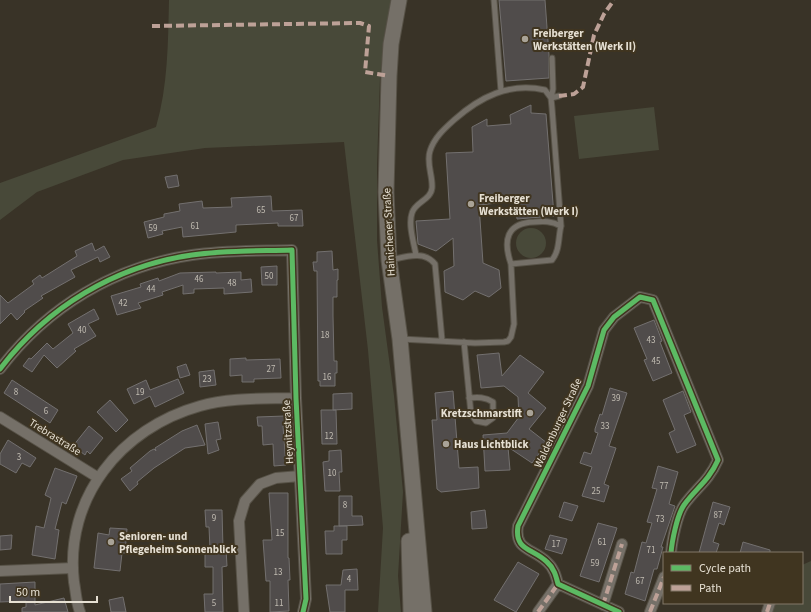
<svg xmlns="http://www.w3.org/2000/svg" width="811" height="612" font-family="'Source Sans 3',sans-serif">
  <style>
    .green { fill: #484939 }
    .building { fill: #504c4b; stroke: #73706f }
    .lines { fill: none; stroke-linecap: round; stroke-linejoin: round }
    .lane-casing { stroke: #575247; stroke-width: 7 }
    .street-casing { stroke: #575247; stroke-width: 12 }
    .secondary-casing { stroke: #575247; stroke-width: 17 }
    .lane { stroke: #757068; stroke-width: 5 }
    .street { stroke: #757068; stroke-width: 10 }
    .secondary { stroke: #757068; stroke-width: 15 }
    .quiet { stroke: #bda197; stroke-width: 4; stroke-dasharray: 8 4; stroke-linecap: butt }
    .cycleway-casing { stroke: #403520; stroke-width: 8 }
    .cycleway { stroke: #5cba63; stroke-width: 5 }
    .poi-dot { fill: #a9a397; stroke: #403520; stroke-width: 1.5 }
    .labels { text-anchor: middle; dominant-baseline: central; stroke-width: 4; stroke-linejoin: round; paint-order: stroke }
    .number-label { font-size: 9px; fill: #c0bbb1 }
    .poi-label { font-size: 11px; font-weight: bold; fill: #e6e0d3; stroke: #403520; text-anchor: start }
    .street-label { font-size: 11px; fill: #e6e0d3; stroke: #403520 }
  </style>
  <rect width="100%" height="100%" fill="#393327"/>
  <path class="green" d="M 169,0 L 392,0 L 385,31 L 380,78 L 377,165 L 377,240 L 382,307 L 394,396 L 403,492 L 398,576 L 401,612 L 378,612 L 383,528 L 368,350 L 344,142 L 205,148 L 123,160 L 37,192 L 0,220 L 0,183 L 156,127 C 168,86 168,43 169,0 Z
    M 654,107 L 659,150 L 579,159 L 574,116 Z
    M516 243a15 15 0 1 1 30 0a15 15 0 1 1-30 0Z
    M 811,561 L 811,612 L 767,612 L 770,603 L 802,603 L 802,565 Z"/>
  <path class="building" d="M 499,0 L 545,0 L 549,55 L 549,78 L 506,81 Z
    M 531,105 L 531,113 L 546,114 L 554,216 L 517,219 L 516,201 L 479,205 L 483,263 L 499,270 L 501,288 L 489,297 L 475,291 L 463,300 L 445,292 L 444,271 L 454,266 L 453,238 L 436,251 L 418,244 L 416,221 L 450,219 L 446,153 L 473,152 L 472,127 L 487,119 L 487,126 L 511,124 L 510,115 Z
    M 177,175 L 179,186 L 168,188 L 165,177 Z
    M 271,196 L 272,211 L 302,210 L 303,226 L 278,226 L 278,223 L 236,225 L 236,232 L 183,237 L 182,227 L 162,231 L 163,234 L 148,238 L 144,222 L 164,217 L 164,214 L 180,211 L 179,204 L 202,201 L 203,208 L 232,207 L 231,198 Z
    M 92,243 L 95,251 L 104,246 L 110,257 L 100,262 L 98,257 L 71,270 L 75,277 L 41,296 L 43,298 L 24,311 L 25,312 L 17,320 L 11,313 L 0,324 L 0,295 L 8,303 L 34,284 L 32,281 L 40,275 L 42,278 L 77,256 L 75,251 Z
    M 332,251 L 333,270 L 338,269 L 338,280 L 337,280 L 337,297 L 333,297 L 333,316 L 334,361 L 337,361 L 337,373 L 335,373 L 335,386 L 320,386 L 320,381 L 318,381 L 317,271 L 314,271 L 313,262 L 317,262 L 317,252 Z
    M 277,266 L 277,285 L 262,285 L 261,267 Z
    M 216,272 L 216,273 L 241,272 L 241,280 L 251,279 L 252,292 L 224,294 L 224,288 L 194,289 L 194,293 L 183,294 L 183,285 L 162,292 L 163,295 L 138,303 L 141,308 L 117,315 L 111,296 L 141,287 L 140,284 L 158,278 L 159,281 L 180,273 Z
    M 94,309 L 99,319 L 88,324 L 96,336 L 74,349 L 76,351 L 57,368 L 44,355 L 32,372 L 23,366 L 29,358 L 31,359 L 47,343 L 53,349 L 73,333 L 68,324 Z
    M 654,320 L 662,341 L 660,342 L 672,373 L 653,381 L 644,360 L 647,359 L 634,328 Z
    M 499,353 L 502,376 L 520,355 L 544,372 L 528,393 L 546,408 L 529,429 L 547,443 L 532,463 L 508,447 L 510,470 L 485,471 L 483,435 L 507,433 L 519,417 L 518,397 L 504,386 L 481,388 L 477,355 Z
    M 246,358 L 246,360 L 280,359 L 281,378 L 254,379 L 254,382 L 242,382 L 242,375 L 230,376 L 230,359 Z
    M 186,364 L 190,375 L 180,378 L 177,367 Z
    M 214,370 L 216,385 L 200,387 L 199,372 Z
    M 178,379 L 184,393 L 155,407 L 150,396 L 134,404 L 127,389 L 146,380 L 150,390 Z
    M 12,380 L 58,410 L 50,423 L 4,393 Z
    M 610,388 L 627,393 L 609,446 L 616,448 L 604,484 L 609,486 L 604,502 L 582,496 L 592,467 L 580,463 L 584,452 L 591,454 L 598,433 L 595,432 L 595,429 L 600,414 L 602,415 Z
    M 453,391 L 459,468 L 478,467 L 479,488 L 441,492 L 437,489 L 432,420 L 437,420 L 435,393 Z
    M 683,391 L 691,412 L 684,415 L 696,445 L 677,453 L 669,433 L 675,430 L 663,400 Z
    M 352,393 L 352,409 L 333,410 L 333,394 Z
    M 110,400 L 128,420 L 116,432 L 97,412 Z
    M 321,410 L 336,410 L 337,444 L 322,444 Z
    M 285,416 L 285,427 L 283,426 L 286,465 L 274,466 L 273,444 L 263,445 L 262,426 L 258,426 L 257,417 Z
    M 218,422 L 221,439 L 216,440 L 219,450 L 208,454 L 205,424 Z
    M 197,425 L 205,445 L 185,448 L 154,468 L 137,482 L 138,484 L 130,491 L 121,479 L 132,471 L 130,468 L 150,451 L 154,449 L 156,451 L 155,448 L 182,431 Z
    M 89,426 L 103,438 L 90,454 L 87,451 L 85,455 L 73,446 Z
    M 8,440 L 36,458 L 30,467 L 22,463 L 16,473 L 0,464 L 0,454 Z
    M 341,450 L 342,472 L 339,472 L 340,491 L 325,491 L 323,462 L 329,461 L 329,451 Z
    M 658,466 L 678,472 L 669,504 L 675,506 L 661,547 L 663,547 L 657,569 L 654,569 L 645,601 L 625,594 L 631,572 L 634,573 L 642,542 L 646,543 L 652,523 L 647,522 L 657,489 L 652,488 Z
    M 55,468 L 77,476 L 66,504 L 62,502 L 55,529 L 59,530 L 55,559 L 32,555 L 36,526 L 44,528 L 51,498 L 45,495 Z
    M 269,493 L 288,493 L 288,558 L 289,558 L 290,580 L 288,580 L 289,611 L 270,612 L 270,581 L 266,581 L 263,540 L 272,540 Z
    M 339,496 L 352,496 L 352,516 L 362,516 L 363,525 L 339,526 Z
    M 564,502 L 578,506 L 572,521 L 559,517 Z
    M 713,502 L 730,507 L 724,525 L 719,523 L 713,542 L 719,544 L 716,553 L 699,553 Z
    M 205,510 L 222,510 L 223,549 L 226,549 L 227,566 L 222,567 L 223,612 L 205,612 L 204,594 L 213,594 L 213,567 L 205,567 L 205,549 L 210,549 L 209,527 L 206,527 Z
    M 485,510 L 487,528 L 472,529 L 471,512 Z
    M 598,523 L 617,528 L 599,582 L 580,576 Z
    M 334,526 L 347,526 L 347,540 L 342,540 L 342,554 L 326,554 L 325,531 L 334,531 Z
    M 110,528 L 127,529 L 125,553 L 122,553 L 120,571 L 94,568 L 98,533 L 109,535 Z
    M 12,535 L 11,549 L 0,550 L 0,536 Z
    M 550,535 L 567,539 L 562,554 L 545,549 Z
    M 743,542 L 770,550 L 770,553 L 740,553 Z
    M 518,562 L 539,574 L 516,612 L 494,600 Z
    M 357,569 L 358,590 L 345,590 L 345,612 L 330,612 L 326,585 L 341,585 L 343,570 Z
    M 35,582 L 35,605 L 64,598 L 68,612 L 22,612 L 22,608 L 26,607 L 26,601 L 0,602 L 0,584 Z
    M 123,597 L 126,612 L 111,612 L 109,600 Z"/>
  <g class="lines">
    <g class="lane-casing">
      <path id="lane" d="M 494,0 L 501,91
        M 552,58 L 553,89 L 551,98 L 559,96
        M 390,260 C 405,257 424,250 435,264 L 442,340
        M 511,264 C 503,241 506,223 534,222 C 544,221 551,221 561,226
        M 401,339 L 475,343 L 504,342 L 508,341 L 511,337 L 514,324 L 511,264 L 552,260 C 560,250 558,238 561,226 L 552,108 L 551,98 L 545,90 C 509,82 480,97 454,120 C 444,129 434,138 430,151 C 426,163 433,176 432,188 C 431,200 415,202 412,213 C 408,225 414,243 416,255
        M 464,342 L 471,414 L 476,421 L 486,423 L 493,418 L 493,402 C 485,397 478,397 469,398"/>
    </g>
    <g class="street-casing">
      <path id="street" d="M 0,369 C 47,307 115,266 192,255 C 225,250 259,251 292,250 L 296,398 L 306,599 L 303,612
        M 0,417 L 97,477
        M 0,571 L 73,568
        M 603,605 L 622,544
        M 80,612 C 76,602 76,592 74,582 C 64,498 121,428 200,406 C 230,397 265,399 296,398
        M 244,612 L 239,521 L 245,501 L 260,484 L 276,478 L 300,476
        M 538,612 L 558,584
        M 619,612 L 558,584 C 556,576 554,568 547,562 C 533,548 514,551 518,526 L 588,386 L 604,330 L 614,317 L 640,297 L 653,300 L 718,460 C 708,482 697,487 684,505 C 677,515 672,541 671,553
        M 650,612 L 664,577
        M 767,612 L 770,603"/>
    </g>
    <g class="secondary-casing">
      <path id="secondary" d="M 399,0 L 391,44 L 389,76 L 386,192 L 389,260 L 400,339 L 424,612
        M 409,541 L 411,612"/>
    </g>
    <use href="#lane" class="lane"/>
    <use href="#street" class="street"/>
    <use href="#secondary" class="secondary"/>
    <path class="quiet" d="M 152,26 L 360,23 L 369,26 L 365,72 L 389,76
      M 559,96 L 574,94 L 583,87 L 594,35 L 604,14 L 614,0
      M 603,605 L 622,544
      M 538,612 L 558,584
      M 650,612 L 664,577
      M 767,612 L 770,603"/>
    <g class="cycleway-casing">
      <path id="cycleway" d="M 0,369 C 47,307 115,266 192,255 C 225,250 259,251 292,250 L 296,398 L 306,599 L 303,612
        M 619,612 L 558,584 C 556,576 554,568 547,562 C 533,548 514,551 518,526 L 588,386 L 604,330 L 614,317 L 640,297 L 653,300 L 718,460 C 708,482 697,487 684,505 C 677,515 672,541 671,553"/>
    </g>
    <use href="#cycleway" class="cycleway"/>
  </g>
  <g class="poi-dot">
    <circle cx="525" cy="39" r="4"/>
    <circle cx="471" cy="204" r="4"/>
    <circle cx="530" cy="413" r="4"/>
    <circle cx="446" cy="444" r="4"/>
    <circle cx="111" cy="542" r="4"/>
  </g>
  <g class="labels">
    <g class="number-label">
      <text x="261" y="210">65</text>
      <text x="294" y="218">67</text>
      <text x="195" y="226">61</text>
      <text x="153" y="228">59</text>
      <text x="269" y="276">50</text>
      <text x="199" y="279">46</text>
      <text x="232" y="283">48</text>
      <text x="151" y="289">44</text>
      <text x="123" y="303">42</text>
      <text x="82" y="330">40</text>
      <text x="325" y="335">18</text>
      <text x="651" y="340">43</text>
      <text x="656" y="361">45</text>
      <text x="271" y="369">27</text>
      <text x="327" y="377">16</text>
      <text x="207" y="379">23</text>
      <text x="16" y="392">8</text>
      <text x="140" y="392">19</text>
      <text x="616" y="398">39</text>
      <text x="46" y="411">6</text>
      <text x="605" y="426">33</text>
      <text x="329" y="436">12</text>
      <text x="19" y="457">3</text>
      <text x="332" y="473">10</text>
      <text x="664" y="486">77</text>
      <text x="596" y="491">25</text>
      <text x="345" y="505">8</text>
      <text x="718" y="515">87</text>
      <text x="214" y="518">9</text>
      <text x="660" y="519">73</text>
      <text x="280" y="533">15</text>
      <text x="602" y="542">61</text>
      <text x="556" y="544">17</text>
      <text x="651" y="550">71</text>
      <text x="595" y="563">59</text>
      <text x="278" y="572">13</text>
      <text x="349" y="579">4</text>
      <text x="640" y="581">67</text>
      <text x="214" y="603">5</text>
      <text x="279" y="603">11</text>
    </g>
    <g class="poi-label">
      <text x="533" y="33">Freiberger<tspan x="533" dy="13">Werkstätten (Werk II)</tspan></text>
      <text x="479" y="198">Freiberger<tspan x="479" dy="13">Werkstätten (Werk I)</tspan></text>
      <text x="522" y="413" text-anchor="end">Kretzschmarstift</text>
      <text x="454" y="444">Haus Lichtblick</text>
      <text x="119" y="536">Senioren- und<tspan x="119" dy="13">Pflegeheim Sonnenblick</tspan></text>
    </g>
    <g class="street-label">
      <text transform="translate(389 232) rotate(-93)">Hainichener Straße</text>
      <text transform="translate(558 423) rotate(-65)">Waldenburger Straße</text>
      <text transform="translate(288 432) rotate(-93)">Heynitzstraße</text>
      <text transform="translate(55 437) rotate(32)">Trebrastraße</text>
    </g>
  </g>
  <rect x="663" y="552" width="140" height="52" fill="#403520" stroke="#827968"/>
  <rect x="671" y="565" width="20" height="6" fill="#5cba63" stroke="#827968"/>
  <text x="699" y="572" font-size="12" fill="#e6e0d3">Cycle path</text>
  <rect x="671" y="585" width="20" height="6" fill="#bda197" stroke="#827968"/>
  <text x="699" y="592" font-size="12" fill="#e6e0d3">Path</text>
  <path d="M10 596v6h87v-6" fill="none" stroke="#e6e0d3" stroke-width="2"/>
  <text x="16" y="596" font-size="12" fill="#e6e0d3" stroke="#403520" stroke-width="3" paint-order="stroke">50 m</text>
</svg>
